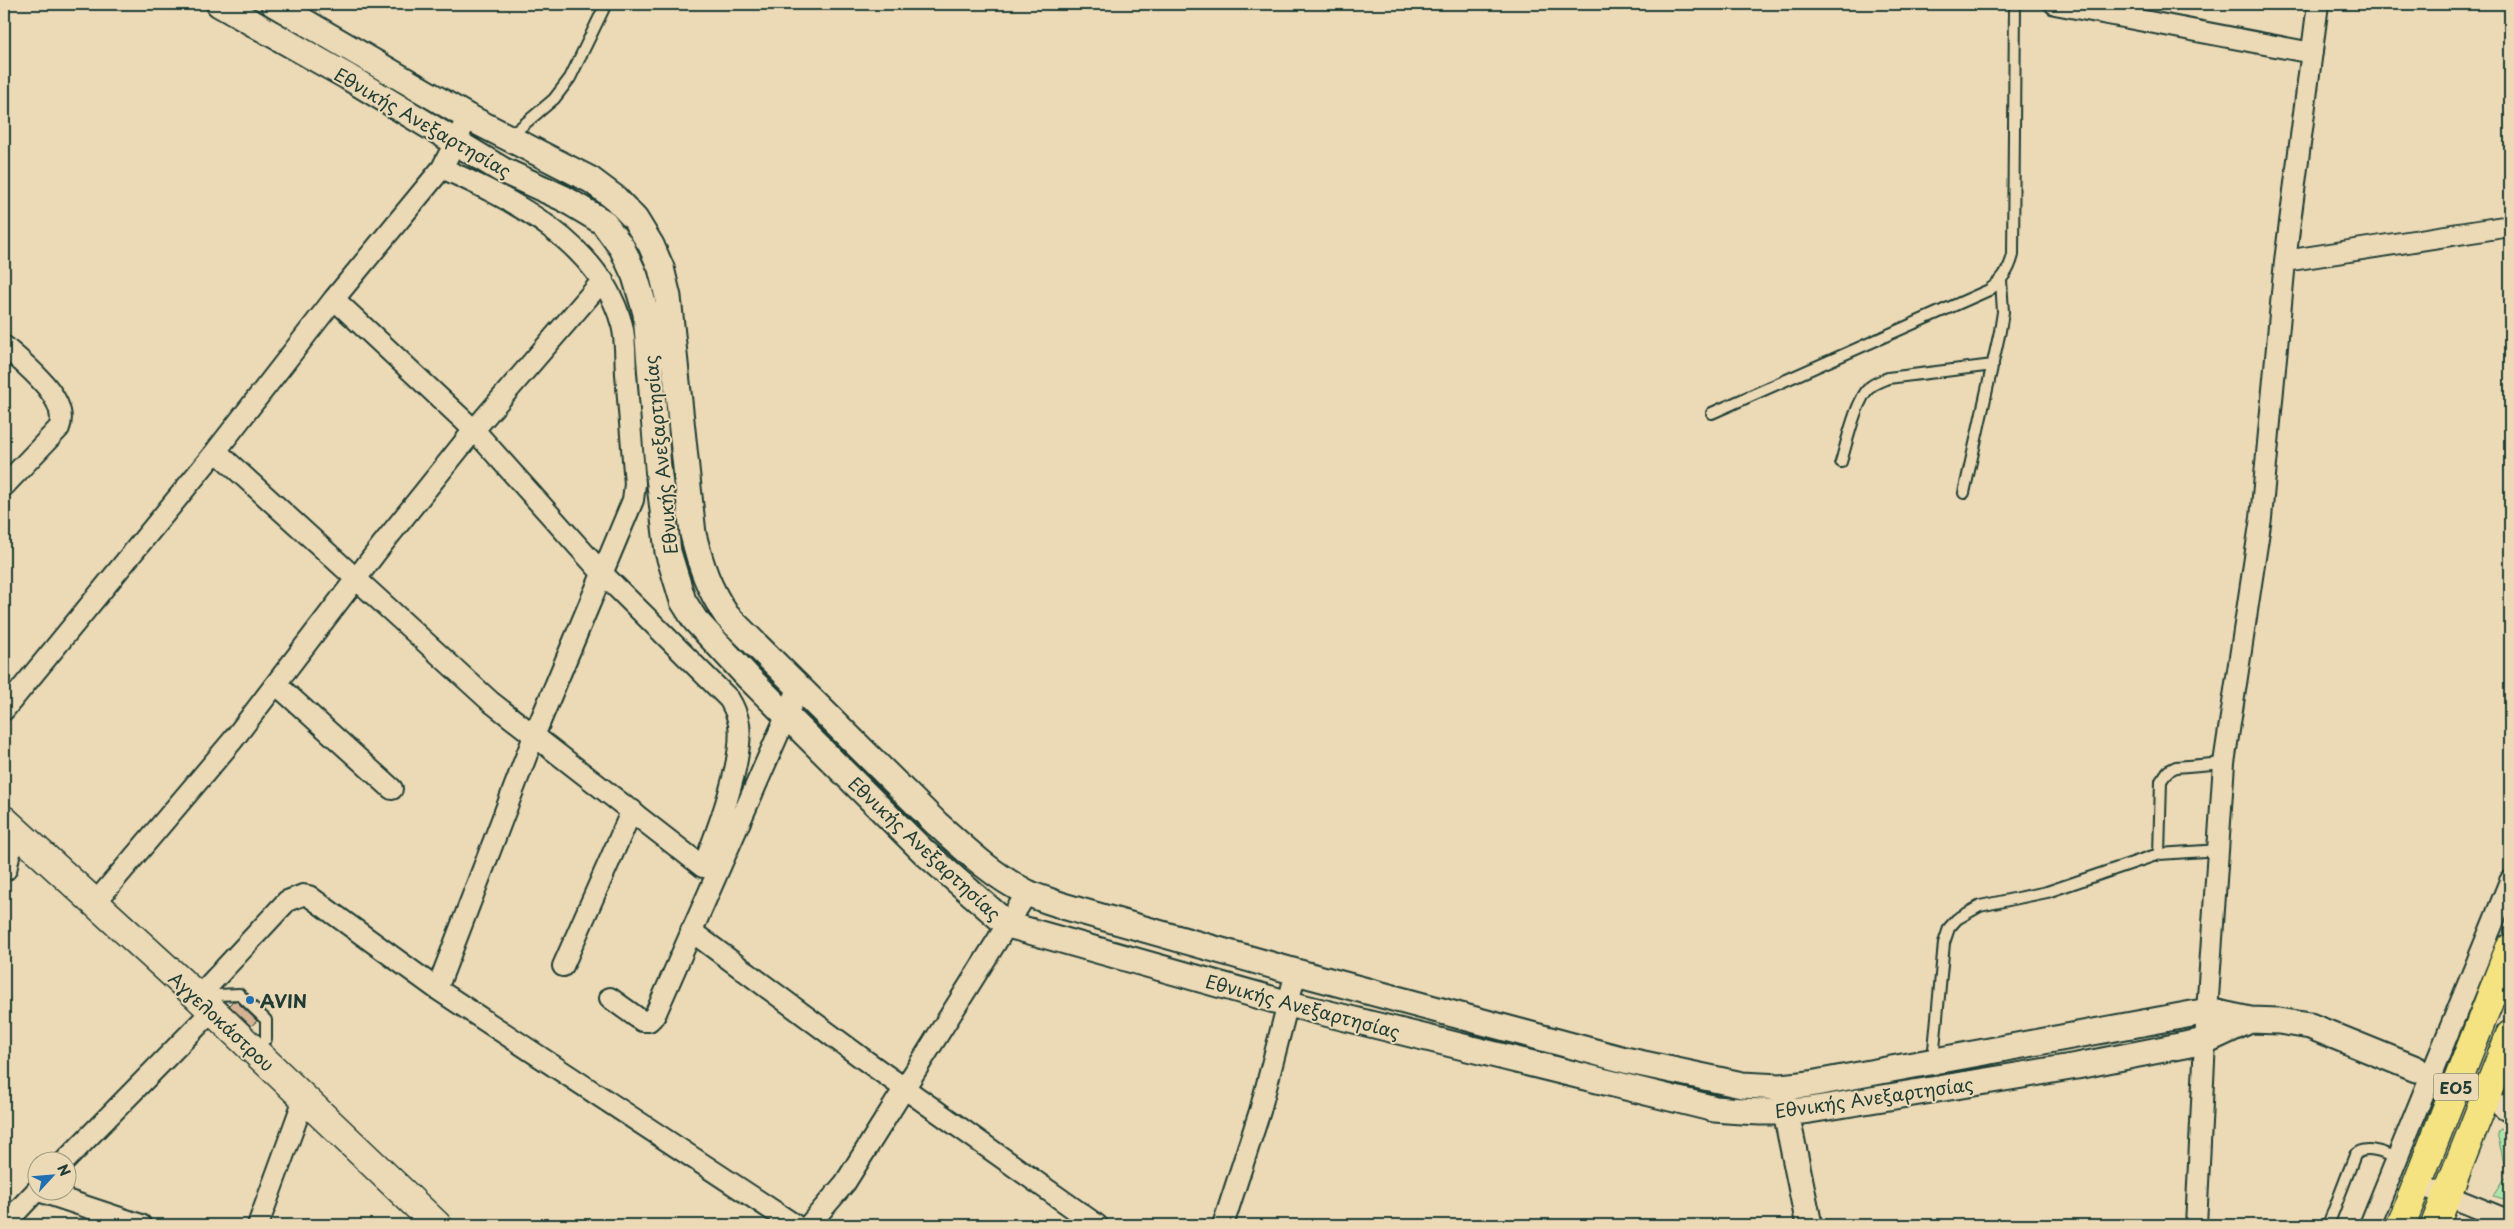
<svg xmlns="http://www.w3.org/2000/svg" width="2514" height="1229" font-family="'Playpen Sans',sans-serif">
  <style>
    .green { fill: #aae5aa; stroke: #64916f }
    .building { fill: #d5b293; stroke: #1f3d34 }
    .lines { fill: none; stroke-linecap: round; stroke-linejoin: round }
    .tertiary-tunnel { stroke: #c3ba9c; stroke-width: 25; stroke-dasharray: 25 12; stroke-linecap: butt }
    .service-casing { stroke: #1f3d34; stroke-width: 14 }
    .minor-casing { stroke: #1f3d34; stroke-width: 24 }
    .tertiary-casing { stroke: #1f3d34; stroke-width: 29 }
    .secondary-casing { stroke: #1f3d34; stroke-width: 31 }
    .primary-casing { stroke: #1f3d34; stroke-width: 31 }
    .service { stroke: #ecd9b6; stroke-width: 10 }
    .minor { stroke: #ecd9b6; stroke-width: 20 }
    .tertiary { stroke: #ecd9b6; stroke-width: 25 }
    .secondary { stroke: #ecd9b6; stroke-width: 28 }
    .primary { stroke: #f5e382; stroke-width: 28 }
    .poi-dot { fill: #1f6fb2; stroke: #ecd9b6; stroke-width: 2 }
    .labels { text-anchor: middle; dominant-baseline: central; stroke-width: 4; stroke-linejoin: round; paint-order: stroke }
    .shield { fill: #ecd9b6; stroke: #5c6c5b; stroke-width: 1 }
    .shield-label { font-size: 16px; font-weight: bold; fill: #1f3d34 }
    .street-label { font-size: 18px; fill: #1f3d34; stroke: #ecd9b6 }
    .poi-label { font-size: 18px; font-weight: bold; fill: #1f3d34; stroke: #ecd9b6; text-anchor: start }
  </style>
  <rect width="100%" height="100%" fill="#ecd9b6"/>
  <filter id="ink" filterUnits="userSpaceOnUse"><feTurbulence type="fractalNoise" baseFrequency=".02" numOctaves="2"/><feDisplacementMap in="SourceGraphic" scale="10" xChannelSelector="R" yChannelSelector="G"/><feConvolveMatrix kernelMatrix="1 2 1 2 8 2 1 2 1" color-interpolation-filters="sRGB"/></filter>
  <g filter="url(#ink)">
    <path class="green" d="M 2500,1129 L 2510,1131 L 2510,1201 L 2494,1196 L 2507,1176 L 2497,1133 Z"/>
    <path class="building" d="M 233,1001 L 236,1001 L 257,1021 L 251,1026 L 229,1005 Z"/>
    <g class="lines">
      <path class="tertiary-tunnel" d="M 2416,1069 L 2504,1106"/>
      <g class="service-casing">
        <path id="service" d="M 508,138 L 554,99 L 570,78 L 606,4
          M 1712,413 L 1989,290 C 2002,280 2009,271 2013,255 L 2015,4
          M 1841,462 C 1847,442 1856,400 1870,387 C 1876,382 1881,381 1888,378 L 1993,365
          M 1964,493 L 2000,331 L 2003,312 L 2001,280
          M 2220,850 L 2159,854 L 2161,781 L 2168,771 L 2176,767 L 2224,763
          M 218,995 L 239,994 L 266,1020 L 266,1039
          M 1933,1060 L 1944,943 L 1949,928 L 1957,919 L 1980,906 L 2047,892 L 2159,854
          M 2328,1225 L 2355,1155 C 2366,1144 2385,1154 2398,1158"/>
      </g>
      <g class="minor-casing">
        <path id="minor" d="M 2055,4 L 2312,53
          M 2285,261 L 2510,226
          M 4,346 C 22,362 71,399 59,428 L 4,486
          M 216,451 L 491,702 L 703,867 C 717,832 744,761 739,724 C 737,714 734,707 729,699 L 602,573 L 474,430 L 334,299
          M 276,684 L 392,789
          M 4,710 L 216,451 L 334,299 L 442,168 L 468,117
          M 95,903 L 233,740 L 381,546 L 474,430 L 603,280
          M 691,931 L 866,1061 L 1097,1225
          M 563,966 L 632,810
          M 437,989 L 534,736 L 633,500 L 635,484 C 632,447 629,410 626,374 C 625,358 626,340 622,325 C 600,243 513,200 442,168
          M 198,997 L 287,901 L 303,895 L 309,896 L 437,989 L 795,1225
          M 610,998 L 642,1021 L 649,1021 L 655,1015 L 799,687
          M 64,1162 L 212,1011
          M 2418,1184 L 2510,1221
          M 42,1192 L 141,1225
          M 4,1225 L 38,1189
          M 258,1225 L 304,1099
          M 809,1225 L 845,1183 L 1027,893
          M 1223,1225 L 1260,1111 L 1296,972
          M 2196,1225 L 2205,1041 L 2224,763 L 2261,518 L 2285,261 L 2318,4
          M 2370,1225 L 2510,881"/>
      </g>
      <g class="tertiary-casing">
        <path id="tertiary" d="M 219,4 L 348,77 L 502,170 L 563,198 L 603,222 L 622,248 L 635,276 L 646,313 L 658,468 L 668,552 L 683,601 L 695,620 L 749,678 L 924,852 L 1008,925 L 1289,1004 L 1715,1109 C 1747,1112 1778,1114 1810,1110 L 2077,1066 L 2205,1041 L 2250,1020
          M 274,4 L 468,117 L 591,180 L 615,198 L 635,219 L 651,245 L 661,268 L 668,297 L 693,534 C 701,566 708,588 727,616 L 937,824 C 965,849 993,876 1026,892 C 1037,898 1051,901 1063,906 L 1296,972 L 1625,1060 L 1742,1085 L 1780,1087 L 1810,1084 L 2208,1011 L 2250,1020 L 2279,1021 L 2310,1026 L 2416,1069
          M 4,868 L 7,853 L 18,833
          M 1783,1098 L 1809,1225
          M 2506,1107 L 2510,1109"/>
      </g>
      <g class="secondary-casing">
        <path id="secondary" d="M 4,820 L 198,997 L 437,1225"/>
      </g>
      <g class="primary-casing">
        <path id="primary" d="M 2401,1225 L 2510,948
          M 2435,1225 L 2510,1035"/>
      </g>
      <use href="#service" class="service"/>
      <use href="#minor" class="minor"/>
      <use href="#tertiary" class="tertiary"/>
      <use href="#secondary" class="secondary"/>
      <use href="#primary" class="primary"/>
    </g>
  </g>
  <circle class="poi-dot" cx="250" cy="1000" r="5"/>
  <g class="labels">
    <rect class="shield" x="2433.5" y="1073.5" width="45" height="27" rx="4"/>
    <g class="shield-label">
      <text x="2456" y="1087">ΕΟ5</text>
    </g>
    <g class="street-label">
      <text transform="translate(423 122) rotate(30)">Εθνικής Ανεξαρτησίας</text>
      <text transform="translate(660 455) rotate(-96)">Εθνικής Ανεξαρτησίας</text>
      <text transform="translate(925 848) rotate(43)">Εθνικής Ανεξαρτησίας</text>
      <text transform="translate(1303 1006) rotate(15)">Εθνικής Ανεξαρτησίας</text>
      <text transform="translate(222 1021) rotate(43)">Αγγελοκάστρου</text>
      <text transform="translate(1874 1097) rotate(-8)">Εθνικής Ανεξαρτησίας</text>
    </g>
    <g class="poi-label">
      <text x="260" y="1000">AVIN</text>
    </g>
  </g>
  <rect width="2514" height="1229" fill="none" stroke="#ecd9b6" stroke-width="20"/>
  <rect x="10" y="10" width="2494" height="1209" fill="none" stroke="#1f3d34" stroke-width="2" filter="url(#ink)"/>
  <g transform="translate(52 1176) rotate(64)"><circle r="24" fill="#ecd9b6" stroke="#9a9b82"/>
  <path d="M0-4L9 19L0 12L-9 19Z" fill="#1f6fb2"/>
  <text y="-8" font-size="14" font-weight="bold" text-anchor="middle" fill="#1f3d34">N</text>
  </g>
</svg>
